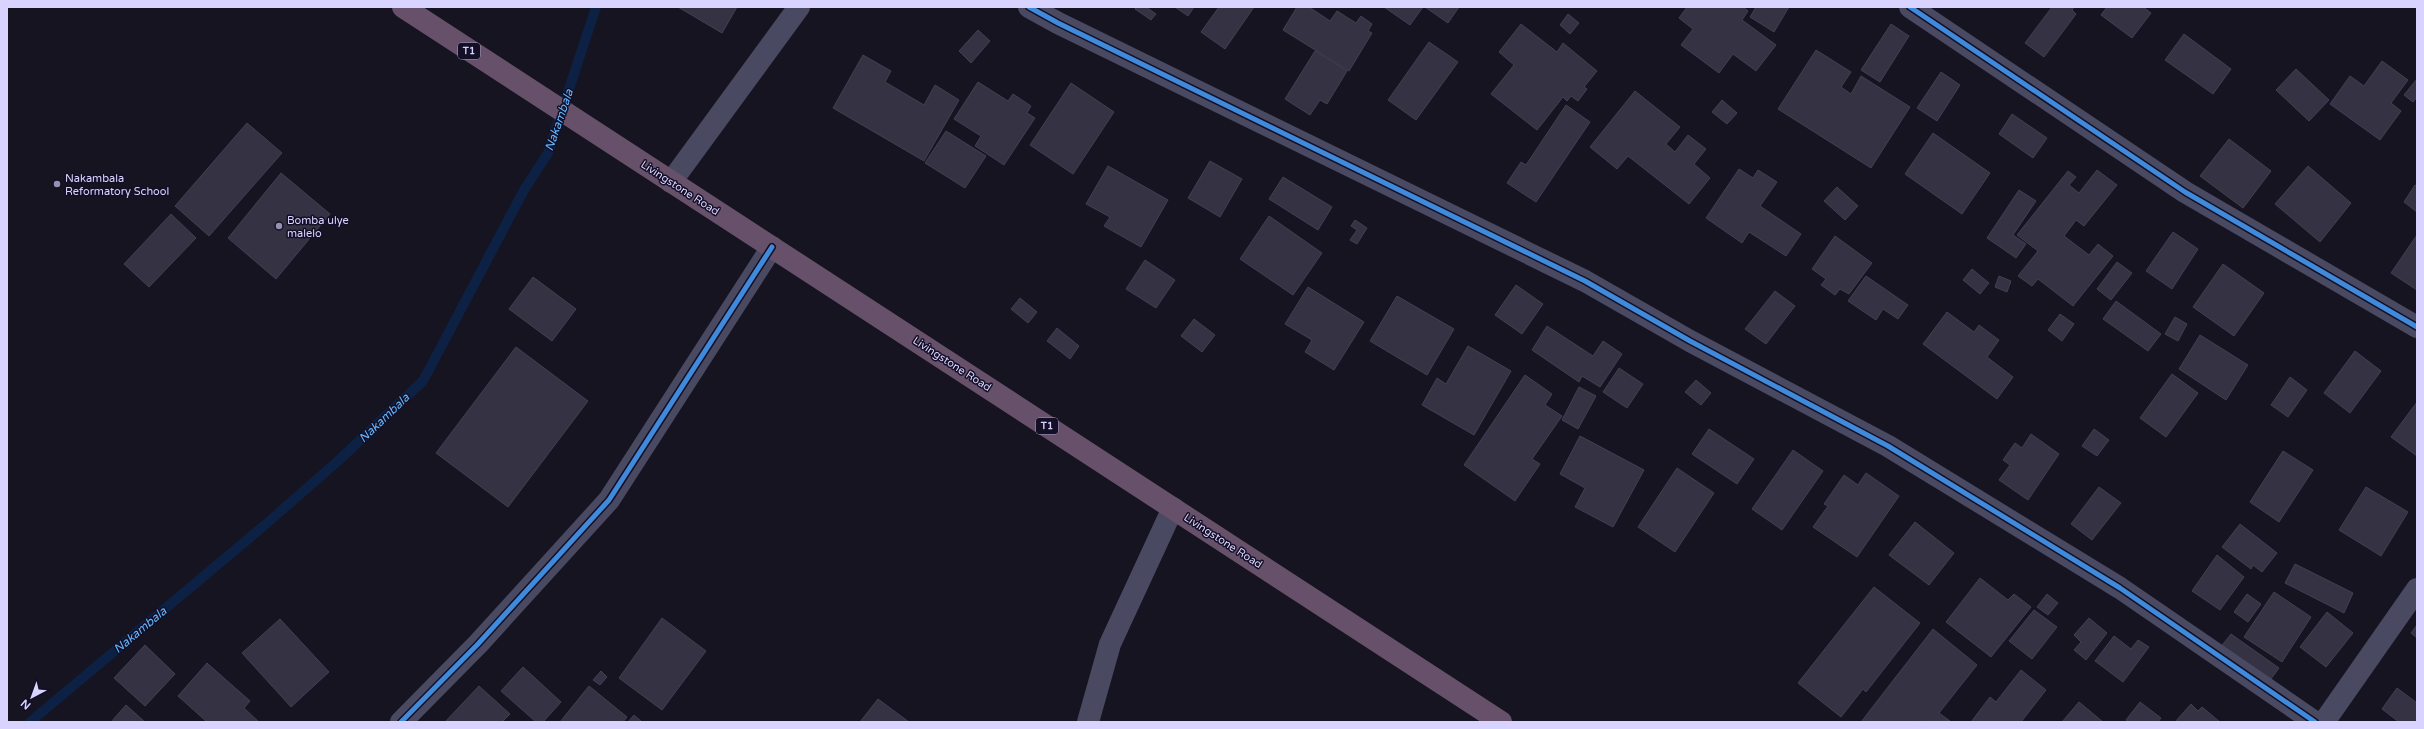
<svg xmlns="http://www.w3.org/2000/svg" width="2424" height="729" font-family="'Varela Round',sans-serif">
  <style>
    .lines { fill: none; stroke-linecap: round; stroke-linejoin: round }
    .stream { stroke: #0d2144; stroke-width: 10 }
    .building { fill: #343243; stroke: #433f54 }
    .street { stroke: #4a4962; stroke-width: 22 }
    .highway { stroke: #67516a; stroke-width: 22 }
    .cycleway-casing { stroke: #130f26; stroke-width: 8 }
    .cycleway { stroke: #408adc; stroke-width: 5 }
    .poi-dot { fill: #9591b1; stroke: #130f26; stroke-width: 1.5 }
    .labels { text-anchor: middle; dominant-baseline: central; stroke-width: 3; stroke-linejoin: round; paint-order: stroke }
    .shield { fill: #130f26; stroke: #9e99be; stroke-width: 1 }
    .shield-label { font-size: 10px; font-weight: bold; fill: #d9d4ff }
    .poi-label { font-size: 11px; fill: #d9d4ff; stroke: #130f26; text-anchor: start }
    .street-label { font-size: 11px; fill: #d9d4ff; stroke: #130f26 }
    .water-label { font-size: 12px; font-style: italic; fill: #62b6ff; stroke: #130f26 }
  </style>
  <rect width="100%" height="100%" fill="#161421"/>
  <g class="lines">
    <path class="stream" d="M 30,722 L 266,524 L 338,461 L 423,381 L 524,190 L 548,153 L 596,7"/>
  </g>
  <path class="building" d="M 678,7 L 737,7 L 722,33 Z
    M 1137,7 L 1146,7 L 1156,14 L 1151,20 L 1135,9 Z
    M 1175,7 L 1194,7 L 1188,16 Z
    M 1219,7 L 1254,7 L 1225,49 L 1201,32 Z
    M 1297,7 L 1309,7 L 1330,21 L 1337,11 L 1356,23 L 1361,16 L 1372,24 L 1368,31 L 1372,33 L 1349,71 L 1283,30 Z
    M 1384,7 L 1423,7 L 1410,25 Z
    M 1425,7 L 1459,7 L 1448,23 Z
    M 1687,7 L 1743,7 L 1748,11 L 1742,20 L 1776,45 L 1756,71 L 1733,54 L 1719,73 L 1681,45 L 1693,29 L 1679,18 Z
    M 1756,7 L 1789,7 L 1774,32 L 1750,17 Z
    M 2052,7 L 2074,7 L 2072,10 L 2076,14 L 2044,57 L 2025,43 Z
    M 2107,7 L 2143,7 L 2151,13 L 2132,38 L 2101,15 Z
    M 1568,14 L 1579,23 L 1570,34 L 1560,25 Z
    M 1521,24 L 1557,52 L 1563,43 L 1597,71 L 1584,87 L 1587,89 L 1578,101 L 1571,96 L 1567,101 L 1563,97 L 1537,130 L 1491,94 L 1514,65 L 1499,52 Z
    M 1891,24 L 1909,36 L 1880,82 L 1861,70 Z
    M 978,30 L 990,41 L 971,63 L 959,51 Z
    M 2184,34 L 2231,69 L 2213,94 L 2165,60 Z
    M 1429,42 L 1458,62 L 1416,120 L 1388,100 Z
    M 1816,50 L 1851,72 L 1841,87 L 1851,94 L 1861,76 L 1910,107 L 1871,168 L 1778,109 Z
    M 1315,51 L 1347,71 L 1327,104 L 1320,100 L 1310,115 L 1285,99 Z
    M 863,55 L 891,71 L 885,82 L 924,105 L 935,85 L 959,100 L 924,161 L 833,108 Z
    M 2382,61 L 2408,80 L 2391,103 L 2401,111 L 2380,140 L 2330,104 L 2350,76 L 2364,86 Z
    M 2296,69 L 2329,100 L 2309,121 L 2276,90 Z
    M 1941,72 L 1960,85 L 1937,121 L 1917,108 Z
    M 2417,79 L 2417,97 L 2413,102 L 2404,95 Z
    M 978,82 L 1008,101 L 1013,94 L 1031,106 L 1027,113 L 1035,118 L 1004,165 L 975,146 L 981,136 L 954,119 Z
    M 1071,83 L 1114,112 L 1073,174 L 1030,145 Z
    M 1635,91 L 1680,127 L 1666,144 L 1675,152 L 1688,135 L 1706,149 L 1694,164 L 1710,178 L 1689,204 L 1628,156 L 1617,169 L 1590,147 Z
    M 1722,100 L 1737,113 L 1727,124 L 1712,112 Z
    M 1566,105 L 1590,122 L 1536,202 L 1507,183 L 1521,162 L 1526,165 Z
    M 2012,114 L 2047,138 L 2033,158 L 1999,134 Z
    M 247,123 L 282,153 L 209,236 L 175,206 Z
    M 946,131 L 986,156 L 965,188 L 925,163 Z
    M 1933,133 L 1990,173 L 1962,214 L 1905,174 Z
    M 2229,139 L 2271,171 L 2243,208 L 2200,176 Z
    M 1210,161 L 1242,179 L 1220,217 L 1188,198 Z
    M 1108,166 L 1168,200 L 1141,247 L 1104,226 L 1110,217 L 1086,204 Z
    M 2308,166 L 2351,203 L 2320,242 L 2275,204 Z
    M 1739,169 L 1753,178 L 1758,170 L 1777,182 L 1760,206 L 1801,234 L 1786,256 L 1749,232 L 1742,243 L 1706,218 Z
    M 2097,170 L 2117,185 L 2084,226 L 2076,220 L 2064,236 L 2089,255 L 2098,244 L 2113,256 L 2073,306 L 2038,279 L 2032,286 L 2018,276 L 2038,251 L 2017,235 L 2068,171 L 2076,177 L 2069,185 L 2079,193 Z
    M 281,173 L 330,214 L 276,279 L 228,238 Z
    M 1283,177 L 1332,207 L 1318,230 L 1269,199 Z
    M 2415,185 L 2417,186 L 2417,212 L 2404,202 Z
    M 1837,187 L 1858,206 L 1845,220 L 1824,201 Z
    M 2019,190 L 2036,201 L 2013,235 L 2026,244 L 2016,258 L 1987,238 Z
    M 171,214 L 196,238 L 149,287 L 124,264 Z
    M 1269,216 L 1322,253 L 1293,295 L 1240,259 Z
    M 1355,220 L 1367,228 L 1357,244 L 1350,240 L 1357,230 L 1351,226 Z
    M 2173,232 L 2198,249 L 2172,289 L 2146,271 Z
    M 2417,235 L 2417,290 L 2391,273 Z
    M 1835,236 L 1872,263 L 1849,294 L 1840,289 L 1835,295 L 1821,285 L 1826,279 L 1812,269 Z
    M 1145,260 L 1175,280 L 1156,308 L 1126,289 Z
    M 2117,262 L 2132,273 L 2111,300 L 2097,289 Z
    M 2223,264 L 2264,293 L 2234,336 L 2193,307 Z
    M 1972,269 L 1989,283 L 1980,294 L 1963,280 Z
    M 1866,276 L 1908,305 L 1898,319 L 1883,309 L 1876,320 L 1848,301 Z
    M 1999,276 L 2011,281 L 2007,292 L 1995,287 Z
    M 533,277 L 576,309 L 552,341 L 509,309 Z
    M 1516,285 L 1543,304 L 1522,334 L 1495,315 Z
    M 1308,287 L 1364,322 L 1334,370 L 1305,352 L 1312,340 L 1285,324 Z
    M 1775,291 L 1795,306 L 1766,344 L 1745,329 Z
    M 1397,296 L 1454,329 L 1427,375 L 1370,341 Z
    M 1020,298 L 1037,312 L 1028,323 L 1011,309 Z
    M 2116,301 L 2161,334 L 2148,351 L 2103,319 Z
    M 1947,312 L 1974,332 L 1979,325 L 1999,340 L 1987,357 L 2013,377 L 1997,399 L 1923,344 Z
    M 2060,314 L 2074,324 L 2062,341 L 2048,330 Z
    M 2175,317 L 2187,324 L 2178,341 L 2165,334 Z
    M 1194,319 L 1215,335 L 1202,352 L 1181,336 Z
    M 1547,326 L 1593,356 L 1603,341 L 1622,354 L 1600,387 L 1582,376 L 1579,382 L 1532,350 Z
    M 1057,328 L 1079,346 L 1070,359 L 1047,341 Z
    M 2200,335 L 2248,365 L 2226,400 L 2179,369 Z
    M 1468,346 L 1511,371 L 1474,435 L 1422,405 L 1437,378 L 1446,384 Z
    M 516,347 L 588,401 L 508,507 L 436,453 Z
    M 2355,351 L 2381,371 L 2350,413 L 2324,393 Z
    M 1619,368 L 1643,384 L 1627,408 L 1603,392 Z
    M 2172,374 L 2198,393 L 2166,437 L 2140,418 Z
    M 1525,375 L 1552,394 L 1545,405 L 1562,416 L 1532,459 L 1540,464 L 1515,501 L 1464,465 Z
    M 2290,377 L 2307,390 L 2288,417 L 2271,405 Z
    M 1696,380 L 1711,393 L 1701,405 L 1685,392 Z
    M 1579,387 L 1596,396 L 1578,429 L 1562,420 Z
    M 2417,402 L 2417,456 L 2391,437 Z
    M 1709,429 L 1754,459 L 1737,484 L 1692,454 Z
    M 2094,429 L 2109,440 L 2097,456 L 2082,446 Z
    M 2031,434 L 2059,454 L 2028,500 L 1999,480 L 2010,465 L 2003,460 L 2015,443 L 2022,448 Z
    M 1580,436 L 1644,470 L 1613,527 L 1575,507 L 1585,488 L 1560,474 Z
    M 1793,450 L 1823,471 L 1782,530 L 1752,509 Z
    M 2283,451 L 2313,470 L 2279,522 L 2250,502 Z
    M 1677,468 L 1714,493 L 1675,552 L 1638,527 Z
    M 1866,473 L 1899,496 L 1857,557 L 1813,527 L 1828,506 L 1824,504 L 1844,475 L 1858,485 Z
    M 2099,487 L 2121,503 L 2092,540 L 2071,524 Z
    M 2366,487 L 2408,512 L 2381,556 L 2339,530 Z
    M 1915,522 L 1954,553 L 1929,585 L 1889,555 Z
    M 2240,524 L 2277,553 L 2262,572 L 2253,565 L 2251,569 L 2222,547 Z
    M 2217,555 L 2244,577 L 2220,610 L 2192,591 Z
    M 2295,564 L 2353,593 L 2344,613 L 2285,583 Z
    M 1980,578 L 2008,600 L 2014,594 L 2031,607 L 1991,657 L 1946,622 Z
    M 1874,587 L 1920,623 L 1866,692 L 1863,689 L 1841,717 L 1798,683 Z
    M 2274,592 L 2311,617 L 2282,662 L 2244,637 Z
    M 2047,594 L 2058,603 L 2048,615 L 2037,607 Z
    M 2247,594 L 2261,604 L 2248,622 L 2234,612 Z
    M 2034,610 L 2057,627 L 2032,659 L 2009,641 Z
    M 2327,612 L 2353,633 L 2326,667 L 2300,647 Z
    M 662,618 L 706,651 L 662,710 L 619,678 Z
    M 2089,618 L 2107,633 L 2086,660 L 2074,650 L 2081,642 L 2074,635 Z
    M 280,619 L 329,672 L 291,707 L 242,653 Z
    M 2417,625 L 2417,638 L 2411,633 Z
    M 1933,629 L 1977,665 L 1939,713 L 1950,721 L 1861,722 Z
    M 2231,634 L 2279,668 L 2268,683 L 2220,648 Z
    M 2114,636 L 2131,649 L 2138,640 L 2149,647 L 2123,682 L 2095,661 Z
    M 145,645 L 175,674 L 145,706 L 114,678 Z
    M 207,663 L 250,701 L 244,708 L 259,722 L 207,722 L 178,696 Z
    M 523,667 L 561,702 L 543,722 L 536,722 L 501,691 Z
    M 2021,670 L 2046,690 L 2021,722 L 1971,722 L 1990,697 L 1996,702 Z
    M 601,671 L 607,677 L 600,685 L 593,680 Z
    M 479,686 L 510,714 L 502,722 L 445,722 Z
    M 589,686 L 627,717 L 623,722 L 560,722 Z
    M 2397,688 L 2417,703 L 2417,722 L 2399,722 L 2382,709 Z
    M 878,699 L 909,722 L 860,722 Z
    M 2079,702 L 2103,722 L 2062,722 Z
    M 2140,702 L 2161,718 L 2158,722 L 2129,722 L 2126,720 Z
    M 2191,704 L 2198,711 L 2202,707 L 2220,722 L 2175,722 Z
    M 126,705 L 145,722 L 111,722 Z
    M 634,715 L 642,722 L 628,722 Z"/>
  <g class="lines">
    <path class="street" d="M 1029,7 L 1058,23 L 1585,281 L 1690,341 L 1888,446 L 2120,588 L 2315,722
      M 1910,7 L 2185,192 L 2417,327
      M 671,182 L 799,7
      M 401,722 L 478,644 L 609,500 L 772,247
      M 1088,722 L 1110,644 L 1173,508
      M 2324,722 L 2417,589"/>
    <path class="highway" d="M 403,7 L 1501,722"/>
    <g class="cycleway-casing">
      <path id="cycleway" d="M 1029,7 L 1058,23 L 1585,281 L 1690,341 L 1888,446 L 2120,588 L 2315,722
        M 1910,7 L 2185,192 L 2417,327
        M 401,722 L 478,644 L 609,500 L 772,247"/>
    </g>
    <use href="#cycleway" class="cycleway"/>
  </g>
  <g class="poi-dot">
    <circle cx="57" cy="184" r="4"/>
    <circle cx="279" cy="226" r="4"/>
  </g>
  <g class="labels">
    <g class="shield">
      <rect x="458" y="43" width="22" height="16" rx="3"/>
      <rect x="1036" y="418" width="22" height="16" rx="3"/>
    </g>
    <g class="shield-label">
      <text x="469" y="51">T1</text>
      <text x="1047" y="426">T1</text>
    </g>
    <g class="poi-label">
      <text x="65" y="178">Nakambala<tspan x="65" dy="13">Reformatory School</tspan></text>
      <text x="287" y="220">Bomba ulye<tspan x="287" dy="13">malelo</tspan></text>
    </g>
    <g class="street-label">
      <text transform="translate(680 188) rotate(33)">Livingstone Road</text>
      <text transform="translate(952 364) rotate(33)">Livingstone Road</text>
      <text transform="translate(1223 541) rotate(33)">Livingstone Road</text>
    </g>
    <g class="water-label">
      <text transform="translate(559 120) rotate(-71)">Nakambala</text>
      <text transform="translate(384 418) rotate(-44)">Nakambala</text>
      <text transform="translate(140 630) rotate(-40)">Nakambala</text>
    </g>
  </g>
  <rect width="2424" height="729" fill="none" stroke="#d9d4ff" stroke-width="16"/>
  <g transform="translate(32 697) rotate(221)" stroke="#130f26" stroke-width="3" paint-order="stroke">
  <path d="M0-3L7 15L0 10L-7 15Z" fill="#d9d4ff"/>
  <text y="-6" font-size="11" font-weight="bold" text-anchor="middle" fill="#d9d4ff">N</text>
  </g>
</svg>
